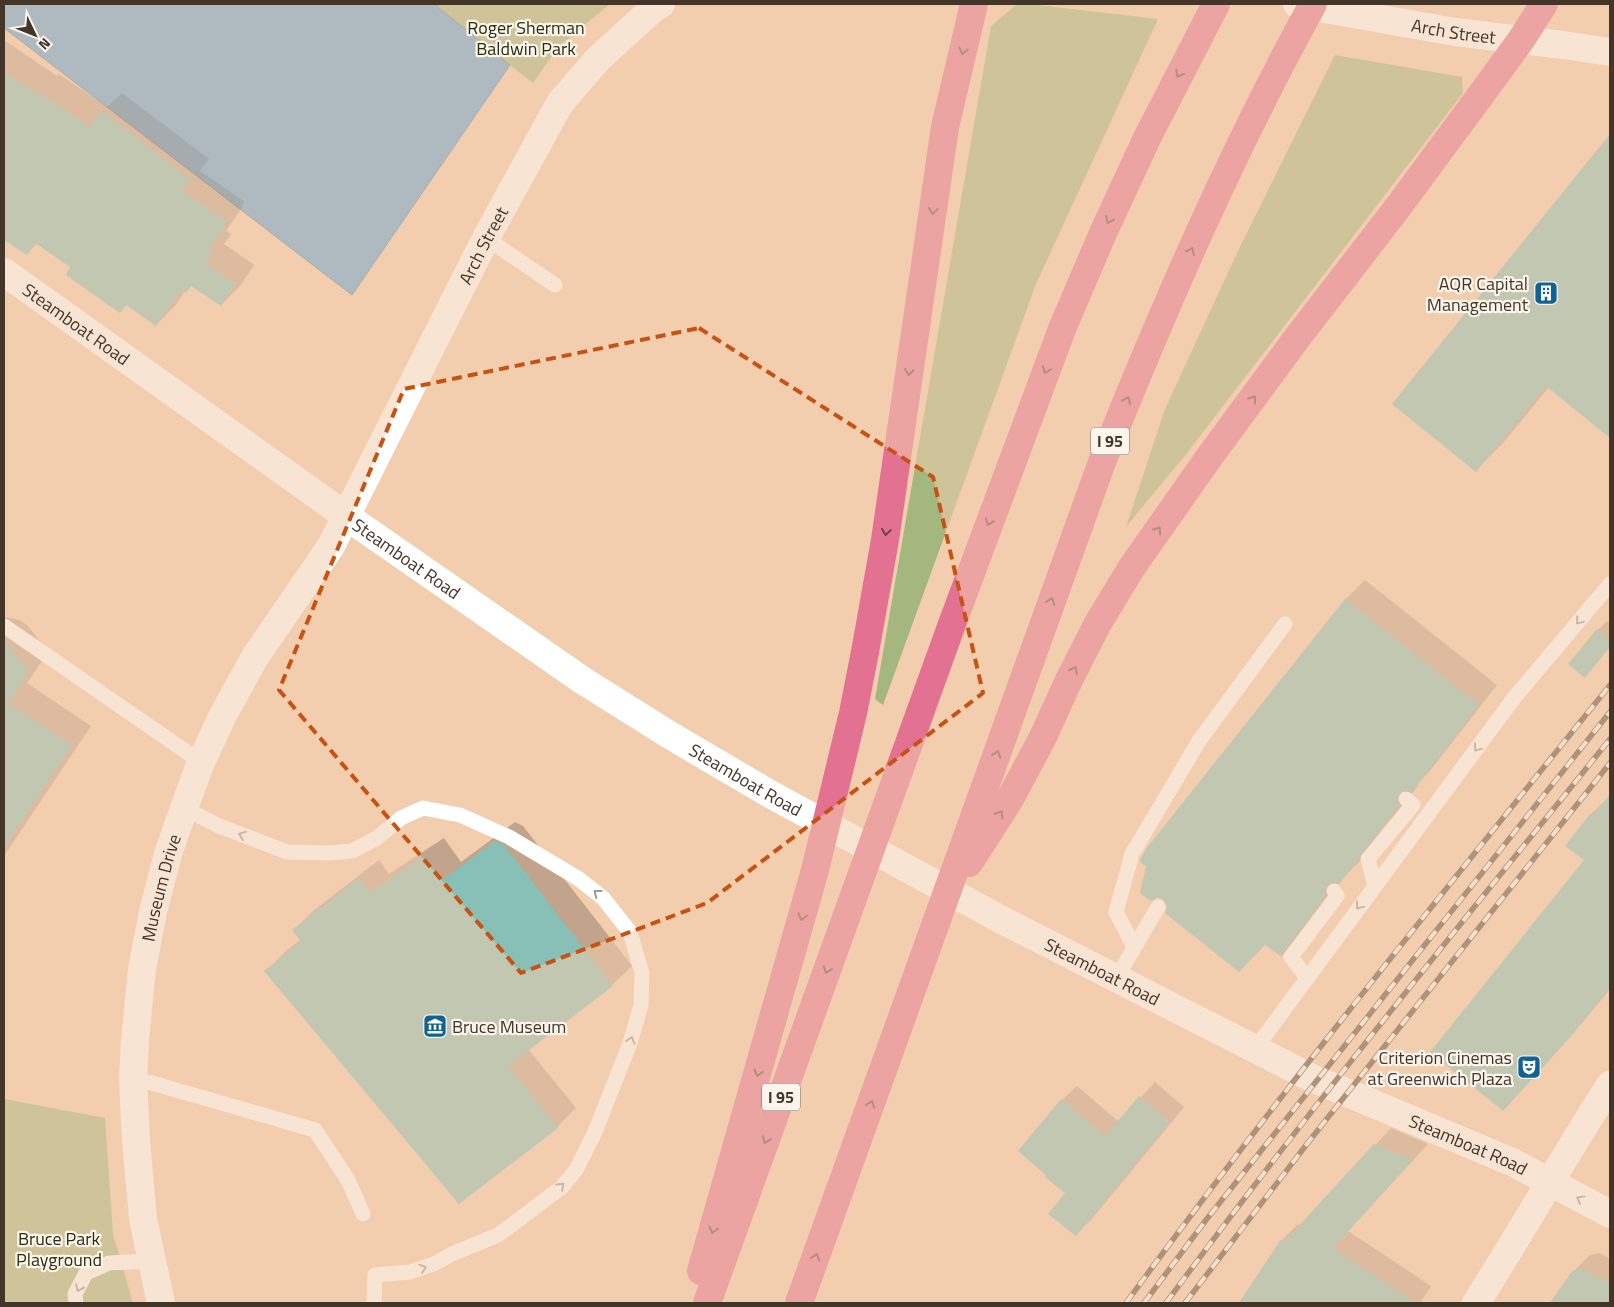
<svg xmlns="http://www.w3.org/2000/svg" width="1614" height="1307" font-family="'Titillium Web',sans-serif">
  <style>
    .green { fill: #a4b77e }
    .water { fill: #5ca1d5; stroke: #5481a1 }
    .shadow { fill: #0003 }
    .building { fill: #88bfb6 }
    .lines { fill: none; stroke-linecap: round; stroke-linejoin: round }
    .lane { stroke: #fff; stroke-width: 15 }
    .street { stroke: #fff; stroke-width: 28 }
    .secondary { stroke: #fff; stroke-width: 28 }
    .highway { stroke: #e27192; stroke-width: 28 }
    .rail-casing { stroke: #5c4b3b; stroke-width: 5.5 }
    .rail { stroke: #fcf5ee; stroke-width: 4; stroke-dasharray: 11; stroke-linecap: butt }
    .oneway { stroke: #6b4442 }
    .oneway2 { stroke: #a19a94 }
    .marked { fill: none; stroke: #c75212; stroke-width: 4; stroke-dasharray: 10 6; stroke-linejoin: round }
    .labels { text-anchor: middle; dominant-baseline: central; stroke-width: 4.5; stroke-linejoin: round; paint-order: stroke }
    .shield { fill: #fcf5ee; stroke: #7a6f63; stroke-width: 1 }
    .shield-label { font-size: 16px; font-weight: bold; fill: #433528 }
    .park-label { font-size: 18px; fill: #26300f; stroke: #fcf5ee }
    .street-label { font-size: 18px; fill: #433528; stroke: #fcf5ee }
    .poi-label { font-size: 18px; fill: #433528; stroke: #fcf5ee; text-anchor: end }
  </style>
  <rect width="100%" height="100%" fill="#f2cdae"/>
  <path class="green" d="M 430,4 L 610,4 L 559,46 L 533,83 Z
    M 1017,4 L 1029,4 L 1158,19 L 1036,284 L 883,705 L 875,699 L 991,26 Z
    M 1335,55 L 1462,77 L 1463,93 L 1187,453 L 1126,527 L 1165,409 L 1238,251 Z
    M 4,1099 L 105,1118 L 113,1234 L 133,1303 L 4,1303 Z"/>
  <path class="water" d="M 4,4 L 434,4 L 510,65 L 352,295 L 4,28 Z"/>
  <path class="shadow" d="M 4,40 L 57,76 L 59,74 L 107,107 L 122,93 L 209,159 L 200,171 L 245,202 L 242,205 L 243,206 L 226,231 L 231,234 L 224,244 L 254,265 L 240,286 L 221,305 L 192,285 L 185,291 L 175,306 L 156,325 L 127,304 L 120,311 L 72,267 L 37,243 L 27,254 L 4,238 Z
    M 1610,138 L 1610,436 L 1549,387 L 1503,443 L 1476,470 L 1603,145 Z
    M 1365,580 L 1497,685 L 1430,771 L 1417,784 L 1418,786 L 1380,832 L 1378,838 L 1358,863 L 1339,882 L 1302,931 L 1300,937 L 1282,955 L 1266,944 L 1169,906 L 1148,866 L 1147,849 L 1346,599 Z
    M 4,617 L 19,620 L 27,625 L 48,652 L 27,683 L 91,726 L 4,856 Z
    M 1607,621 L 1610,623 L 1610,647 L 1585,676 L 1598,630 Z
    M 1610,796 L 1610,989 L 1588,1016 L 1518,1094 L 1585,860 L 1567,845 L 1591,814 Z
    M 515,822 L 523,826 L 632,966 L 612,985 L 528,1049 L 576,1108 L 557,1127 L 459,1203 L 266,971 L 285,952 L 301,939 L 294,930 L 313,911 L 379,860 L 389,874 L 444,838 L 461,862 Z
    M 1155,1082 L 1184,1107 L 1091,1220 L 1076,1234 L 1066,1193 L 1048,1175 L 1020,1151 L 1062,1100 L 1077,1086 L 1119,1122 Z
    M 1391,1128 L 1428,1144 L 1348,1231 L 1431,1286 L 1420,1303 L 1239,1303 L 1282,1240 L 1298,1224 L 1301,1226 Z
    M 1599,1253 L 1610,1259 L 1610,1303 L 1551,1303 L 1573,1272 L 1590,1255 Z"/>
  <path class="building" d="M 4,72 L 38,95 L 39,92 L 90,127 L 102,111 L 190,179 L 182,191 L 226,221 L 224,225 L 225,226 L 208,250 L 213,253 L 205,263 L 236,284 L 221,306 L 191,286 L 186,293 L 182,290 L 156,326 L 126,305 L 120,313 L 66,275 L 70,267 L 35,243 L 27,255 L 4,240 Z
    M 1610,134 L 1610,438 L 1546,386 L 1476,472 L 1392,404 Z
    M 1345,599 L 1479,705 L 1412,792 L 1403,790 L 1399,793 L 1397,802 L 1400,806 L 1361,853 L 1359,859 L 1339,884 L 1333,882 L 1326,886 L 1325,891 L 1326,895 L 1284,951 L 1282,957 L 1265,945 L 1239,972 L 1165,913 L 1167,907 L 1163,899 L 1158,898 L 1151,901 L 1140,893 L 1146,866 L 1140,862 L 1141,858 L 1146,849 Z
    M 1597,629 L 1610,640 L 1610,647 L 1585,678 L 1568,664 Z
    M 4,639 L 29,672 L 8,703 L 72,745 L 4,848 Z
    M 1610,794 L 1610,987 L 1573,1034 L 1503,1111 L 1430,1052 L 1584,860 L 1565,846 L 1590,814 L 1593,816 Z
    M 495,841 L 504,845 L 613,986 L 508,1066 L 558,1128 L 459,1204 L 264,971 L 301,942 L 292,930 L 359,878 L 369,893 L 424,856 L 442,880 Z
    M 1139,1096 L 1170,1122 L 1076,1236 L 1048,1214 L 1065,1193 L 1045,1177 L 1046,1175 L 1018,1151 L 1061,1099 L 1105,1136 Z
    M 1374,1144 L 1413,1160 L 1333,1248 L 1416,1303 L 1239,1303 L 1281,1239 L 1284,1242 Z
    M 1582,1269 L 1610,1282 L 1610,1303 L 1550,1303 L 1572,1271 Z"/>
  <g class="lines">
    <path class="lane" d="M 486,238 L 555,285
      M 4,626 L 201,762
      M 184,808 L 219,826 L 287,852 L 329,853 L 352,851 L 377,838 L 401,818 L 423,808 L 460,815 L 509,837 L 579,879 L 603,898 L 630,932 L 642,973 L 641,1005 L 630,1043 L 595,1132 L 576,1170 L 562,1187 L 498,1235 L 452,1254 L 434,1264 L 410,1272 L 375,1275 L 374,1303
      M 1375,885 L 1368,859 L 1413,805 L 1406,799
      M 1134,947 L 1116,912 L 1132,854 L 1199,741 L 1285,624
      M 1307,978 L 1291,957 L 1337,896 L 1334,891
      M 1116,979 L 1158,907
      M 1255,1049 L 1514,698 L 1610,584
      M 133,1079 L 152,1083 L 315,1130 L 348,1180 L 363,1214
      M 76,1303 L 75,1294 L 86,1273 L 109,1263 L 151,1261"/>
    <path class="street" id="s1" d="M 4,272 L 346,516"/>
    <g class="secondary">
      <path id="s2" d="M 1297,4 L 1455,32 L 1563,45 L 1610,52"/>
      <path id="s3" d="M 346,516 L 582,680 L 668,734 L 770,794 L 1000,919 L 1312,1078 L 1512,1162 L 1610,1214"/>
      <path id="s4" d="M 161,1303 L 143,1219 L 136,1141 L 133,1079 L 135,1041 L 142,969 L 153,912 L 168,854 L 184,808 L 201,762 L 223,715 L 255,657 L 331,546 L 486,238 L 560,103 L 598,59 L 653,9 L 661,4"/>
      <path d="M 1476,1303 C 1522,1231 1564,1156 1610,1085"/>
    </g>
    <path class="highway" d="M 969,863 L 1010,799 L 1042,739 L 1069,680 L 1098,623 L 1132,567 L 1210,456 L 1297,338 L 1398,207 L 1483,92 L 1521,40 L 1544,4
      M 701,1271 L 815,870 L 853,713 L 865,652 L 885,540 L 945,127 L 974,4
      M 707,1303 L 952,624 L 1062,329 L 1103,233 L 1147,138 L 1216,4
      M 799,1303 L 1102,462 C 1165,305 1232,151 1313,4"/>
    <g class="rail-casing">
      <path id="rail" d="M 1126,1303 C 1280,1092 1446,889 1610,685
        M 1144,1303 L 1206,1220 L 1610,712
        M 1166,1303 C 1308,1110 1460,925 1610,739
        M 1185,1303 L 1310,1140 L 1610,763"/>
    </g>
    <use href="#rail" class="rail"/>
  </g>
  <defs><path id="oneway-chevron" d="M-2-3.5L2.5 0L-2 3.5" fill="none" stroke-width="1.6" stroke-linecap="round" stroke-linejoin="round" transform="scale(1.25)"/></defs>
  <g class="oneway">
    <use href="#oneway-chevron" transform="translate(963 51) rotate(103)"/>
    <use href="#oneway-chevron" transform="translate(1179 74) rotate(117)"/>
    <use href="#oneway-chevron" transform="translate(933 211) rotate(98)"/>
    <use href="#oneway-chevron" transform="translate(1109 220) rotate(115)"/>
    <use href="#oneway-chevron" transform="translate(1191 251) rotate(-65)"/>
    <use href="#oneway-chevron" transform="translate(1046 370) rotate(111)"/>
    <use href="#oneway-chevron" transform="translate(909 372) rotate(98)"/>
    <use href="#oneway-chevron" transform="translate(1253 399) rotate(-54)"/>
    <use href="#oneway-chevron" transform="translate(1127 400) rotate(-68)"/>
    <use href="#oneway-chevron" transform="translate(989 522) rotate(110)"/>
    <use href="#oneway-chevron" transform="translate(1158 530) rotate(-55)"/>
    <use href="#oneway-chevron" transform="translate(886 532) rotate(98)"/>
    <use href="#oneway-chevron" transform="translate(1051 601) rotate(-70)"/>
    <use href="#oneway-chevron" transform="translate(1074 670) rotate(-63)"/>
    <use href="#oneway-chevron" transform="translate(997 754) rotate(-70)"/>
    <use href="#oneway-chevron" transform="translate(1000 814) rotate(-58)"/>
    <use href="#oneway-chevron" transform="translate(802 917) rotate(105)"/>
    <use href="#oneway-chevron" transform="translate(827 970) rotate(110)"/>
    <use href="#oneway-chevron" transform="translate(758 1073) rotate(106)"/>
    <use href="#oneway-chevron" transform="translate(871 1104) rotate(-70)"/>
    <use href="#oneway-chevron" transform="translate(766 1140) rotate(110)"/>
    <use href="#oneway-chevron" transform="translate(713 1230) rotate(106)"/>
    <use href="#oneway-chevron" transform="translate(816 1257) rotate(-70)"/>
  </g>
  <g class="oneway2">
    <use href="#oneway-chevron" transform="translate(1579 621) rotate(130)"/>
    <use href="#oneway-chevron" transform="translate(1477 748) rotate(127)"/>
    <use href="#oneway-chevron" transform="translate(242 835) rotate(-159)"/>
    <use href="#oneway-chevron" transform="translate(597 893) rotate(-142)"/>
    <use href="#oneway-chevron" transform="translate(1359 906) rotate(127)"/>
    <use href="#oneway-chevron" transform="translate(631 1040) rotate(-72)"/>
    <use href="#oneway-chevron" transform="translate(561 1186) rotate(-44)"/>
    <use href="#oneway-chevron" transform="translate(1580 1199) rotate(-151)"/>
    <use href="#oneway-chevron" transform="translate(423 1268) rotate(-19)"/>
    <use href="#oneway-chevron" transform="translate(79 1288) rotate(114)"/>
  </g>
  <path d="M0 0H1614V1307H0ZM 699,328 L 933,477 L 983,693 L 707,903 L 521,973 L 279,690 L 404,389 Z" fill="#f2cdae" fill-opacity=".55" fill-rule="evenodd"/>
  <path class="marked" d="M 699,328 L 933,477 L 983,693 L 707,903 L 521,973 L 279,690 L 404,389 Z"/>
  <defs>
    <g id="building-square" transform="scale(1.25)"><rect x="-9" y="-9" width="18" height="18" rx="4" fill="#116294" stroke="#fcf5ee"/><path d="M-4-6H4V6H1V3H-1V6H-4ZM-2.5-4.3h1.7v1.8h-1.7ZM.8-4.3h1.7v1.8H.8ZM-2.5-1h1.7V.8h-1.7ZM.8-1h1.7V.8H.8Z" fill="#fff"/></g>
    <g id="museum-square" transform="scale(1.25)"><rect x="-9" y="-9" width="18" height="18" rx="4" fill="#116294" stroke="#fcf5ee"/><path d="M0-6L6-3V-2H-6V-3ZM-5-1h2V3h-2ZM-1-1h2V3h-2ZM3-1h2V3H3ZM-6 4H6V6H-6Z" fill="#fff"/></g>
    <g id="theatre-square" transform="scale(1.25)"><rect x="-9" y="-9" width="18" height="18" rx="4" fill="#116294" stroke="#fcf5ee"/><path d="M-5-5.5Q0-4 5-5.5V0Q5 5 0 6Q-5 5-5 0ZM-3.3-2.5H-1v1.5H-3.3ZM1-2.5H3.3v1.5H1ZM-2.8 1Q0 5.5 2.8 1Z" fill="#fff"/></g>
  </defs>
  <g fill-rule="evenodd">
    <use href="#building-square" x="1546" y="293"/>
    <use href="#museum-square" x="435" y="1026"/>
    <use href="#theatre-square" x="1529" y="1067"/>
  </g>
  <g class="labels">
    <g class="shield">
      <rect x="1091" y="427.5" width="38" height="27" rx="4"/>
      <rect x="762" y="1083.5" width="38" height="27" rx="4"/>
    </g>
    <g class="shield-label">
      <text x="1110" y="441">I 95</text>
      <text x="781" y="1097">I 95</text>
    </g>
    <g class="park-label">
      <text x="526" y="27">Roger Sherman<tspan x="526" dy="21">Baldwin Park</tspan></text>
      <text x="59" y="1238">Bruce Park<tspan x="59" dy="21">Playground</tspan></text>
    </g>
    <g class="street-label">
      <text stroke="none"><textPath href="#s2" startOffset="159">Arch Street</textPath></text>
      <text stroke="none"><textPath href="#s4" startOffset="1142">Arch Street</textPath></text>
      <text stroke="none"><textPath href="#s1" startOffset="89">Steamboat Road</textPath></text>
      <text stroke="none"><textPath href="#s3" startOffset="74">Steamboat Road</textPath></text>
      <text stroke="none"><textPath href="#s3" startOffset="479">Steamboat Road</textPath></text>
      <text stroke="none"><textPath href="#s4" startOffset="420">Museum Drive</textPath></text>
      <text stroke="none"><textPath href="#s3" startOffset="884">Steamboat Road</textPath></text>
      <text stroke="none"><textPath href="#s3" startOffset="1289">Steamboat Road</textPath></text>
    </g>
    <g class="poi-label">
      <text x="1528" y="283">AQR Capital<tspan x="1528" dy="21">Management</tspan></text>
      <text x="452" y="1026" text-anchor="start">Bruce Museum</text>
      <text x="1512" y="1057">Criterion Cinemas<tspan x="1512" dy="21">at Greenwich Plaza</tspan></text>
    </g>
  </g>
  <rect width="1614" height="1307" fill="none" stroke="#433528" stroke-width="10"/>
  <g transform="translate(35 35) rotate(133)" stroke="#fcf5ee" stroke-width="4" paint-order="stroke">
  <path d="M0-4L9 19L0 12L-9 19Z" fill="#433528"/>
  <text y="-8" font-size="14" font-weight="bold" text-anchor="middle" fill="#433528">N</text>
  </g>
</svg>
